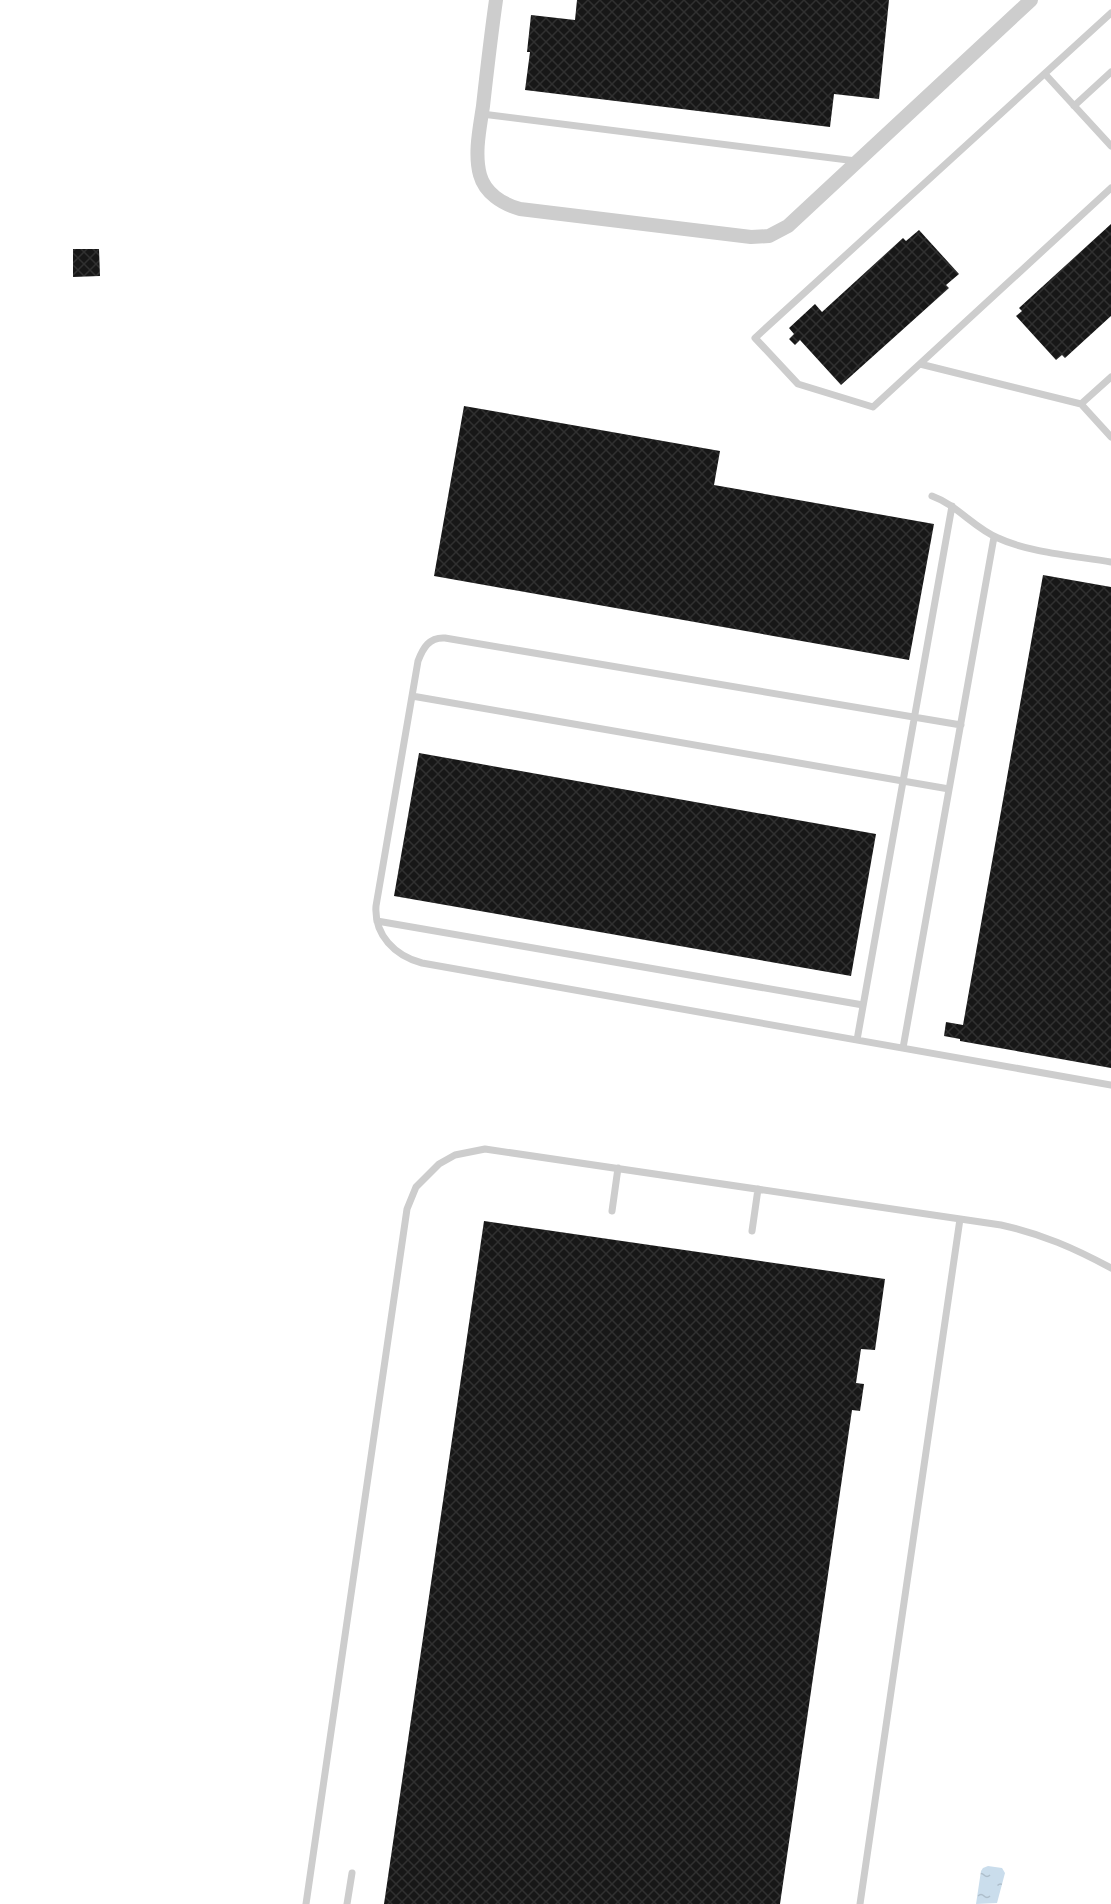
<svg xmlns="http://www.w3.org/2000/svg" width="1111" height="1904" font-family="'Titillium Web',sans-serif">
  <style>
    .water { fill: url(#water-ripples) }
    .building { fill: url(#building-cross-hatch) }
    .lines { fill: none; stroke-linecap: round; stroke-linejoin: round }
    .service { stroke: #cdcdcd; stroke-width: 7 }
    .minor { stroke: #cdcdcd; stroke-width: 14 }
  </style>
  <defs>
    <pattern id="water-ripples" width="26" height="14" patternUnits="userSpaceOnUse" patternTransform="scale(1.5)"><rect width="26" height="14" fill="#caddec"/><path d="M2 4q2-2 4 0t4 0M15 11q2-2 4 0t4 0" fill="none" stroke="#aebecb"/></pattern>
    <pattern id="building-cross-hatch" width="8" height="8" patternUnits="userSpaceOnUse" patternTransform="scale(1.5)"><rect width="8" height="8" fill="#171717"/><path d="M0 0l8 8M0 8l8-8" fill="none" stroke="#303030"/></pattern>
  </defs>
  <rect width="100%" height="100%" fill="#fff"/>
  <path class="water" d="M 988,1866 L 1002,1868 L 1005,1873 L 997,1903 L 976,1904 L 981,1871 L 983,1868 Z"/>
  <path class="building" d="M 577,0 L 889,0 L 879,99 L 834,94 L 830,127 L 525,90 L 530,52 L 527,52 L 531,15 L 575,20 Z
    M 1111,224 L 1111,316 L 1065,358 L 1062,355 L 1056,360 L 1016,316 L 1022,311 L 1019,308 Z
    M 919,230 L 959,274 L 946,285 L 949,288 L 841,385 L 800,340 L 795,345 L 789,339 L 794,334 L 789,328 L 815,304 L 822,312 L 903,238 L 906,241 Z
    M 73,249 L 99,249 L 100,276 L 73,277 Z
    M 464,406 L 720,451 L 714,485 L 934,524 L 909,660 L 434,576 Z
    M 1043,575 L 1111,587 L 1111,1068 L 960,1041 L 960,1039 L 944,1036 L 946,1022 L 963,1025 Z
    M 419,753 L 876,834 L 851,976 L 394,896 Z
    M 484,1221 L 885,1279 L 875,1350 L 861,1349 L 856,1383 L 864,1384 L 860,1411 L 852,1410 L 780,1904 L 384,1904 Z"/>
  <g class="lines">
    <path class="service" d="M 1111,13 L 755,338 L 798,384 L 873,407 L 1111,188
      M 1045,74 L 1111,146
      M 1074,106 L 1111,72
      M 482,114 L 856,161
      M 920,364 L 1081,404 L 1111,377
      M 1081,404 L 1111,437
      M 932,496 C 957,505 974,528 998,538 C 1030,553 1076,556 1111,562
      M 412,696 L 949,789
      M 961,725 L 445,638 C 429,637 423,648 418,661 L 376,906 C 374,935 395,956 422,963 L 1111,1085
      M 377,921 L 863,1005
      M 857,1040 L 952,506
      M 903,1048 L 994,537
      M 612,1211 L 618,1168
      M 752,1231 L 758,1189
      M 306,1904 L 407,1209 L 416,1187 L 439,1164 L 455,1155 L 485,1149 L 1001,1225 C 1042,1234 1074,1248 1111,1268
      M 347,1904 L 352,1873
      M 860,1904 L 960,1219"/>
    <path class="minor" d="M 496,0 C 491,35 487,70 483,106 C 480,127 474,153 480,175 C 485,193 502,204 520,209 L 751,237 L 769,236 L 788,226 L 1031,0"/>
  </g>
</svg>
